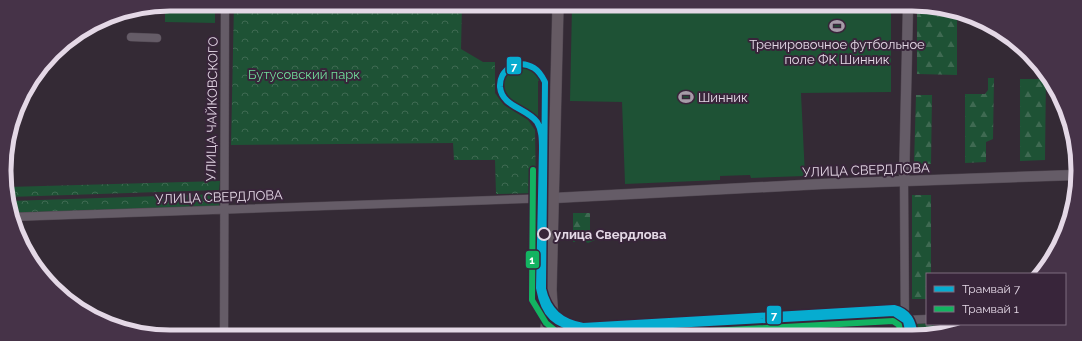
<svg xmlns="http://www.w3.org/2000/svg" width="1082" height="341" font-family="Raleway,sans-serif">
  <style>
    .grass { fill: #1e5235 }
    .forest { fill: url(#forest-firs) }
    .park { fill: url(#park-crowns) }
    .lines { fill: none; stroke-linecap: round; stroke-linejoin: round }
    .minor-casing { stroke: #504751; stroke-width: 9 }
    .tertiary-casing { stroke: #504751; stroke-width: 11 }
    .secondary-casing { stroke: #504751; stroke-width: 12 }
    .minor { stroke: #655c67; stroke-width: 8 }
    .tertiary { stroke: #655c67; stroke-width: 10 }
    .secondary { stroke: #655a63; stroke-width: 11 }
    .tram-1-casing { stroke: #38253a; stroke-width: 9 }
    .tram-2-casing { stroke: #38253a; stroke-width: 9 }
    .tram-1 { stroke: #06acd0; stroke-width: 6 }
    .tram-2 { stroke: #13b361; stroke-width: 6 }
    .stop-dot { fill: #38253a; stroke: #e4d8e6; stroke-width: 2 }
    .labels { text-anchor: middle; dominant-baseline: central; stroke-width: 4; stroke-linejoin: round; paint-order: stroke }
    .poi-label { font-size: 13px; fill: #e4d8e6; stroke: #38253a }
    .park-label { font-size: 13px; fill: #71df9b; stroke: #38253a }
    .street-label { font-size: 13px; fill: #e4d8e6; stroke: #38253a }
    .stop-label { font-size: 13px; font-weight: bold; fill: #e4d8e6; stroke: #38253a; text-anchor: start }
    .rim { fill: none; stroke: #e4d8e6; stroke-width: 5 }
    .line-badge { stroke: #38253a; stroke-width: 1.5 }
    .badge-label { font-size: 11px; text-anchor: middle; font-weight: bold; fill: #fff }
  </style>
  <defs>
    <pattern id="forest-firs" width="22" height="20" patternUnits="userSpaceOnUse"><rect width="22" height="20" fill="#1e5235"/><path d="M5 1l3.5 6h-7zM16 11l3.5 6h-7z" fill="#3f6a52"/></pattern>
    <pattern id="park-crowns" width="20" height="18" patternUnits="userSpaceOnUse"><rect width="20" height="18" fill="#1e5235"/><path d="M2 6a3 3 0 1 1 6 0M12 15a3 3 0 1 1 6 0" fill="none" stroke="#3f6a52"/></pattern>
  </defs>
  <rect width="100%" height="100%" fill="#342a35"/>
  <path class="grass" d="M 170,4 L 171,9 L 188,10 L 188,4 L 215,4 L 215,23 L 165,22 L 165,5 Z
    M 572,6 L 891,7 L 891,92 L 801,93 L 805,176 L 751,178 L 750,175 L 720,176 L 720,180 L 625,184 L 622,102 L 570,101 Z
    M 522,65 L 532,68 L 541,80 L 538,81 L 538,120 C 528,103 496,105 503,78 C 505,69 514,66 522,65 Z"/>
  <path class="forest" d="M 917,9 L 952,10 L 957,12 L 957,75 L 917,74 Z
    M 1041,69 L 1046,74 L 1045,160 L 1020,161 L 1020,79 L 1039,79 L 1041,76 Z
    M 988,78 L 994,78 L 993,139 L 986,142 L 986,162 L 965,163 L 965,94 L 985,94 L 988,90 Z
    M 916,95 L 932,95 L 931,164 L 914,164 Z
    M 1067,119 L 1075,138 L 1075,159 L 1068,159 Z
    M 912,195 L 931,195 L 931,274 L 927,274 L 927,299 L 912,299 Z
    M 573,213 L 590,213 L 590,239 L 595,240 L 588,243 L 582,240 L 579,234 L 576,235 L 575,242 L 573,242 Z
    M 912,318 L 927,318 L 927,324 L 934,324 L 934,335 L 912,335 Z"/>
  <path class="park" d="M 234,4 L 462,5 L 461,49 L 483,62 L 495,62 L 495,93 L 504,105 L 528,120 L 535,130 L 536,193 L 496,194 L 495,160 L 454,160 L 453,143 L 231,145 Z
    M 220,181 L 219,190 L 9,197 L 8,187 Z
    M 220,194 L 219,207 L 10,214 L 9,201 Z"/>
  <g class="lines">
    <g class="minor-casing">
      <path id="minor" d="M 131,37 L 157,38
        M 904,182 L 905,335
        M 11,217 L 554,198
        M 224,334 L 225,4
        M 604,335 L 927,319"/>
    </g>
    <g class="tertiary-casing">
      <path id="tertiary" d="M 904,182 L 908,7
        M 554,198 L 822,184 L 1075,175"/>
    </g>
    <g class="secondary-casing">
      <path id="secondary" d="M 545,335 L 548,313
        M 554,335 L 551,290 L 558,6"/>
    </g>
    <use href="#minor" class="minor"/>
    <use href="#tertiary" class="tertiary"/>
    <use href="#secondary" class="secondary"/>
    <g class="tram-1-casing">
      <path id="tram-1" d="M 909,335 L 906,321 L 894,313 L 582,330 C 555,325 544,316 539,288 L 542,149 C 542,140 542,130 537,122 C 527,108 502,107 500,87 C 499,69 518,58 534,68 C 539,71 542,76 545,82 L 543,289 C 548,311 561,322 583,326 L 894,308 C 909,312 913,321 915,336"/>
    </g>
    <g class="tram-2-casing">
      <path id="tram-2" d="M 533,170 L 532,300 L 546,323 L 557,332 L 565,335
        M 639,335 L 893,321 L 899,325 L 901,335"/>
    </g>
    <use href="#tram-1" class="tram-1"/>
    <use href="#tram-2" class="tram-2"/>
  </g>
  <defs>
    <g id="stadium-bare" transform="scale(1.2)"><path d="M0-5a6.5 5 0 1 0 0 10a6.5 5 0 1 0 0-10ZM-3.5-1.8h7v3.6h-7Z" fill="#a69ba8" stroke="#38253a" stroke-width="2.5" paint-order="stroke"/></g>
  </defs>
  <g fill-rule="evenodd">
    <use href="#stadium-bare" x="837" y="26"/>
    <use href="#stadium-bare" x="686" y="97"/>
  </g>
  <circle class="stop-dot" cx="544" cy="234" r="6"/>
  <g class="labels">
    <g class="poi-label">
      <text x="837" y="44">Тренировочное футбольное<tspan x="837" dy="15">поле ФК Шинник</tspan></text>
      <text x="698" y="97" text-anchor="start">Шинник</text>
    </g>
    <g class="park-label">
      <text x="304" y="74">Бутусовский парк</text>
    </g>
    <g class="street-label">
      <text transform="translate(212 109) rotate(-89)">УЛИЦА ЧАЙКОВСКОГО</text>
      <text transform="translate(866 170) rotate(-2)">УЛИЦА СВЕРДЛОВА</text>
      <text transform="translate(219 197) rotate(-2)">УЛИЦА СВЕРДЛОВА</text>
    </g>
    <g class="stop-label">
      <text x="554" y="234">улица Свердлова</text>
    </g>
  </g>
  <path d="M0 0H1082V341H0ZM170 11H912A159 159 0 0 1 1071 170V171A159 159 0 0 1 912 330H170A159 159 0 0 1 11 171V170A159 159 0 0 1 170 11Z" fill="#463348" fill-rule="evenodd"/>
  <path class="rim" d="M170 11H912A159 159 0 0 1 1071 170V171A159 159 0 0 1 912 330H170A159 159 0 0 1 11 171V170A159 159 0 0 1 170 11Z"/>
  <g class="line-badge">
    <rect x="506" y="56" width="16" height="19" rx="4" fill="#06acd0"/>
    <rect x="525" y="250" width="15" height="19" rx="4" fill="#13b361"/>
    <rect x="766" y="305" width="16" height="20" rx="4" fill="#06acd0"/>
  </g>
  <g class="badge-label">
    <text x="514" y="70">7</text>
    <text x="532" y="264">1</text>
    <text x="774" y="319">7</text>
  </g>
  <rect x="926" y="273" width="140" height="52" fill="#38253a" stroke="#7d6d7f"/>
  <rect x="934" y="286" width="20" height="6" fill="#06acd0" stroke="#7d6d7f"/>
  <text x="962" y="293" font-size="12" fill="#e4d8e6">Трамвай 7</text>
  <rect x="934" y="306" width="20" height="6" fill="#13b361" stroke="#7d6d7f"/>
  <text x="962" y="313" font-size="12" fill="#e4d8e6">Трамвай 1</text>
</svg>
